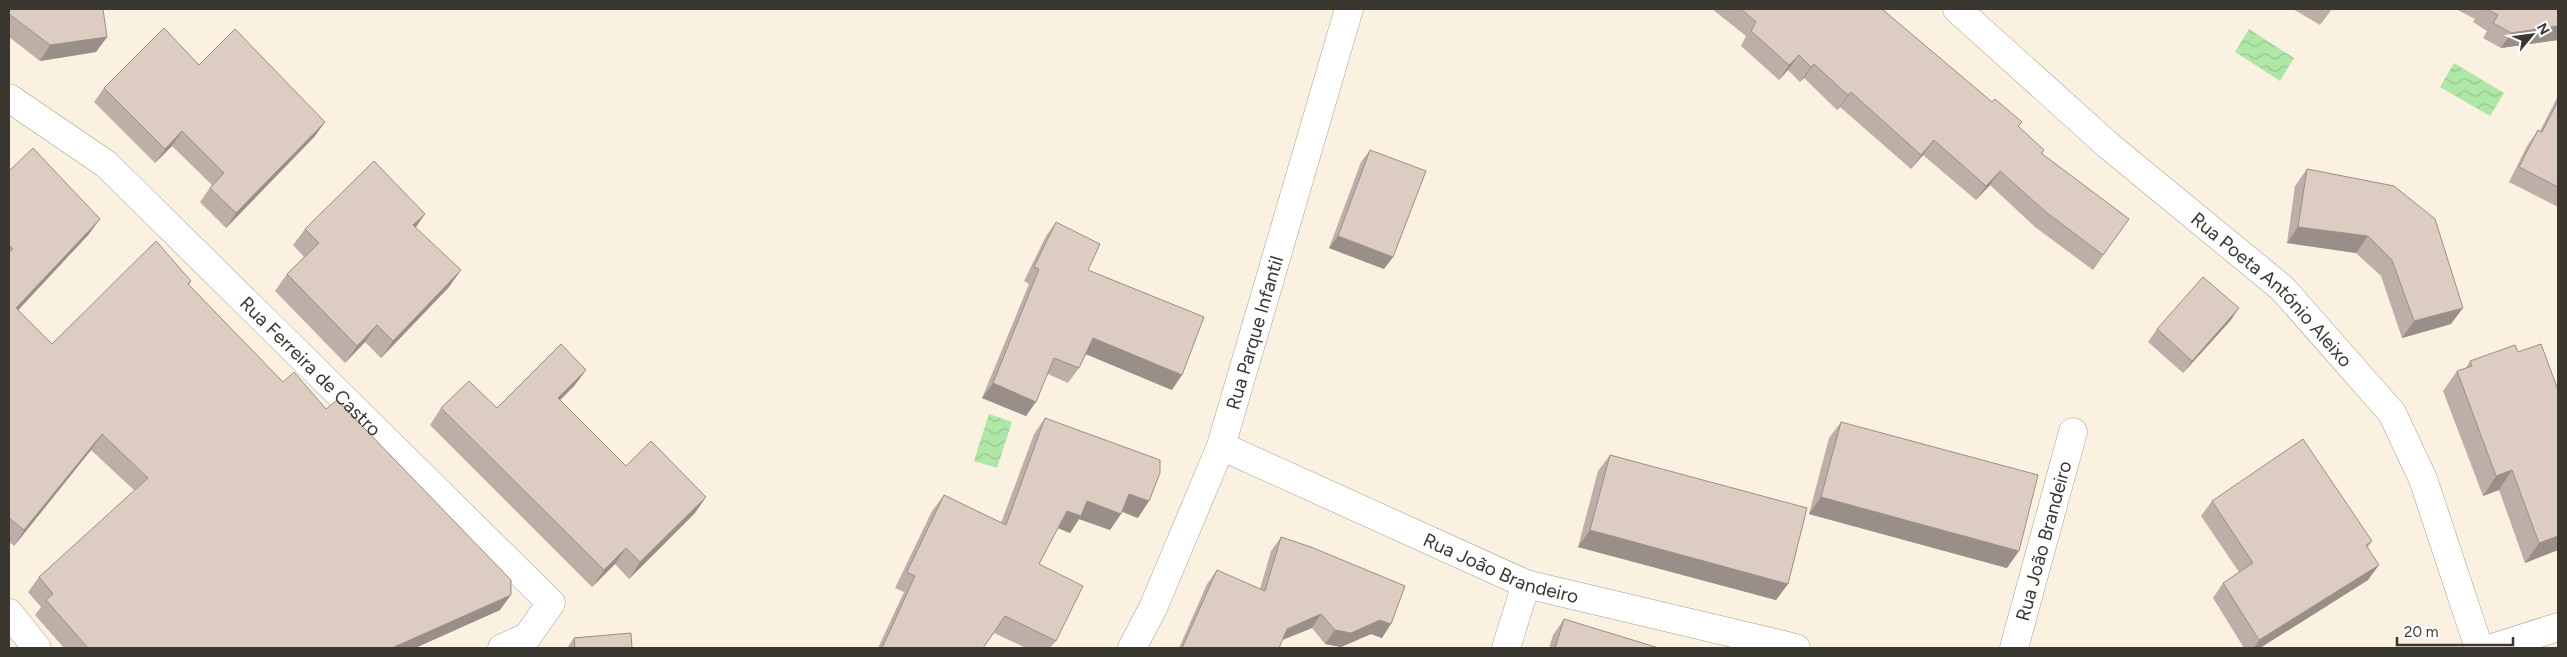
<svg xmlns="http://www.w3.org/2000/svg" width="2567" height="657" font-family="Figtree,sans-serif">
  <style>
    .water { fill: url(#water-waves) }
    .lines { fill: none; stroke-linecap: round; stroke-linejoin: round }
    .street-casing { stroke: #a59d8e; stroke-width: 29 }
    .street { stroke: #fff; stroke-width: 28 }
    .wall { fill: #bdafa7 }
    .shaded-wall { fill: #9a8f88 }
    .building { fill: #dcccc2; stroke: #9a8f88 }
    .labels { text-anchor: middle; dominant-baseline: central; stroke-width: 4.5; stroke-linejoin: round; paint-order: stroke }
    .street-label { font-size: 19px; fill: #3a3730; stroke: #fff }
  </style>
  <defs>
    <pattern id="water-waves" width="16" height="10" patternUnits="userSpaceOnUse" patternTransform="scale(1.25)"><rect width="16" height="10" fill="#aee7a6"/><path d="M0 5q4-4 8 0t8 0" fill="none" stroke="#96c78f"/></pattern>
  </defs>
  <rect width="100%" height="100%" fill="#faf1e1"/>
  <path class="water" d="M 2249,29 L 2294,58 L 2280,81 L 2235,52 Z
    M 2454,63 L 2504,93 L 2490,116 L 2440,87 Z
    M 989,414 L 1012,422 L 997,468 L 974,461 Z"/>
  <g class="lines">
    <g class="street-casing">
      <g id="street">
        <path id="s1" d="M 1957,9 L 2109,146 L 2283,289 L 2392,413 L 2423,479 L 2479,648"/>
        <path id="s2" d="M 9,98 L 106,164 L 551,603 L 527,637 L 502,648"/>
        <path id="s3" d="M 1221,446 L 1526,584 L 1796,648"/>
        <path d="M 9,613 L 37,648"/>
        <path id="s4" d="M 1132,648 L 1153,608 L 1221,446 L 1349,9"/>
        <path d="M 1506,648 L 1526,584"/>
        <path id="s5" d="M 2014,648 L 2073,432"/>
        <path d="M 2492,648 L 2558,627"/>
      </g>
    </g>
    <use href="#street" class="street"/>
  </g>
  <path class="wall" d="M 9,9 L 107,37 L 96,52 L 40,61 L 9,37 Z
    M 1712,9 L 1882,9 L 1992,102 L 2022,122 L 2018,126 L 2044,150 L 2042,154 L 2129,219 L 2093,270 L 2035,227 L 1990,185 L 1976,200 L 1923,155 L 1911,169 L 1840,107 L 1837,110 L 1804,78 L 1800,82 L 1788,70 L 1779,80 L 1741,46 L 1746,36 Z
    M 2293,9 L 2332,9 L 2320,25 Z
    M 2456,9 L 2558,9 L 2558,40 L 2501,48 L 2483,38 L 2487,31 L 2473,22 L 2475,19 Z
    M 199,65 L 315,136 L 226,228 L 200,202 L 212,185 L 172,146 L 155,163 L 94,102 L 104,88 Z
    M 2558,96 L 2558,207 L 2509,182 L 2527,146 L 2538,130 L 2540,131 Z
    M 1370,150 L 1384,269 L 1329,248 L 1361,162 Z
    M 2307,169 L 2394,186 L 2451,324 L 2402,338 L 2381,276 L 2356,253 L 2287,243 L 2295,186 Z
    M 9,171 L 89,234 L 18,310 L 52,344 L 191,281 L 189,285 L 500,610 L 415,648 L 64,648 L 35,615 L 41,607 L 28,592 L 39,577 L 135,491 L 91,450 L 14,546 L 9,542 Z
    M 425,214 L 416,227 L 449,287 L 381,358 L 365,342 L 345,363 L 275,291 L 287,274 L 304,257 L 293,245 L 305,229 Z
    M 1056,222 L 1088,270 L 1172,390 L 1086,354 L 1079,368 L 1068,383 L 1048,374 L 1026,416 L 982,398 L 1029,284 L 1024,281 L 1046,236 Z
    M 2239,308 L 2230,321 L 2183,373 L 2148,342 L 2157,329 Z
    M 2470,361 L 2558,550 L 2525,563 L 2499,490 L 2483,496 L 2443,391 L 2457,371 L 2466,368 Z
    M 586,370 L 574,386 L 560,400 L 626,466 L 695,513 L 629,579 L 615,564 L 592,587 L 430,425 L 441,408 L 497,408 Z
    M 1045,418 L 1138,518 L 1122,512 L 1110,530 L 1079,519 L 1070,533 L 1058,528 L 1039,564 L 1056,641 L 1050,648 L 1026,648 L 994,633 L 983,648 L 878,648 L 904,592 L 895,588 L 932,511 L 944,495 L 1001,523 L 1034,434 Z
    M 1841,422 L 2007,568 L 1809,514 L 1829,438 Z
    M 1610,455 L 1788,584 L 1776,600 L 1578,547 L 1598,471 Z
    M 2212,501 L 2372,541 L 2368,547 L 2368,580 L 2260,648 L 2244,648 L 2213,598 L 2223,583 L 2239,572 L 2201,516 Z
    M 1281,537 L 1382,638 L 1371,634 L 1341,647 L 1325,644 L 1312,628 L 1282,640 L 1279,648 L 1179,648 L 1207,584 L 1217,570 L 1260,589 L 1271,551 Z
    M 1564,619 L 1659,648 L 1549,648 L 1553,635 Z
    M 574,638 L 632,648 L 567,648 Z"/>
  <path class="shaded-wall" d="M 2558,26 L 2558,40 L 2501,48 L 2511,33 Z
    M 107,37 L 96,52 L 40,61 L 50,45 Z
    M 1799,55 L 1788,70 L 1779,80 L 1789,65 Z
    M 1814,64 L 1804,78 L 1800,82 L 1811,67 Z
    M 1851,92 L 1840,107 L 1837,110 L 1848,95 Z
    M 325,122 L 315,136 L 226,228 L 236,213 Z
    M 182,131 L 172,146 L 155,163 L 165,149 Z
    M 1934,140 L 1923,155 L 1911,169 L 1921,155 Z
    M 2000,171 L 1990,185 L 1976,200 L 1986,186 Z
    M 425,214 L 413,231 L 413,225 Z
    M 100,219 L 89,234 L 9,320 L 16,308 Z
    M 2298,227 L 2368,236 L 2356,253 L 2287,243 Z
    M 1338,236 L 1393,257 L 1384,269 L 1329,248 Z
    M 461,270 L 449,287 L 381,358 L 393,341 Z
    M 2239,308 L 2230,321 L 2183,373 L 2192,361 Z
    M 2463,308 L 2451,324 L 2402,338 L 2414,321 Z
    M 377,325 L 365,342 L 345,363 L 357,346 Z
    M 1093,338 L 1182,375 L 1172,390 L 1083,353 Z
    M 586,370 L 574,386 L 546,414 L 558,398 Z
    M 993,383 L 1036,402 L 1026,416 L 982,398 Z
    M 102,434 L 91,450 L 14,546 L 24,530 Z
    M 2512,470 L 2499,490 L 2483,496 L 2496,476 Z
    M 1129,494 L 1149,501 L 1138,518 L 1118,510 Z
    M 706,497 L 695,513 L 629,579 L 640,562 Z
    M 1821,497 L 2019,551 L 2007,568 L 1809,514 Z
    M 1087,501 L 1121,514 L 1110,530 L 1079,519 L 1070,533 L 1055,527 L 1067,511 Z
    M 1590,530 L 1788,584 L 1776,600 L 1578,547 Z
    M 2558,536 L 2558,550 L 2525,563 L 2539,543 Z
    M 626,548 L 615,564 L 592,587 L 604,570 Z
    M 2379,565 L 2368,580 L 2260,648 L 2254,648 L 2259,640 Z
    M 511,595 L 500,610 L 415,648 L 392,648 Z
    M 1321,614 L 1312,628 L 1277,642 L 1287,629 Z
    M 1380,620 L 1391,624 L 1382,638 L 1371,634 L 1341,647 L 1325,644 L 1335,630 Z"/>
  <path class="building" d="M 9,9 L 103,9 L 107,37 L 50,45 L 9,14 Z
    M 1741,9 L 1882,9 L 1992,102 L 1995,99 L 2022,122 L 2018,126 L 2044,150 L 2041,153 L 2129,219 L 2103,255 L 2046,212 L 2000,171 L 1986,186 L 1934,140 L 1921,155 L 1851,92 L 1848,95 L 1814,64 L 1811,67 L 1799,55 L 1789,65 L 1751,31 L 1756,22 Z
    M 2486,9 L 2558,9 L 2558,26 L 2511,33 L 2493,23 L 2498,15 Z
    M 164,28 L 199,65 L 235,29 L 325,122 L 236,213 L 210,188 L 224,173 L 182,131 L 165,149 L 104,88 Z
    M 2558,101 L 2558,187 L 2519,167 L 2538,130 L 2542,132 Z
    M 33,148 L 100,219 L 16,308 L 52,344 L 156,241 L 191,281 L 188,284 L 283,382 L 294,372 L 326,409 L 337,400 L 511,580 L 511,595 L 392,648 L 88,648 L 46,600 L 53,594 L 39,577 L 148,478 L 102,434 L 24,530 L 9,518 L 9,252 L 13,249 L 9,245 L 9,171 Z
    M 1370,150 L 1426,171 L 1393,257 L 1338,236 Z
    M 374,161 L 425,214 L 413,225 L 461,270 L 393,341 L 377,325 L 357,346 L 287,274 L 319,243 L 305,229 Z
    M 2307,169 L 2394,186 L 2435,219 L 2463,308 L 2414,321 L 2392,260 L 2368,236 L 2298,227 Z
    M 1056,222 L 1100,244 L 1088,270 L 1204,317 L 1182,375 L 1093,338 L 1079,368 L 1054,358 L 1036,402 L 993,383 L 1039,269 L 1034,267 Z
    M 2203,277 L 2239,308 L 2192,361 L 2157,329 Z
    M 561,344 L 586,370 L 558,398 L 626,466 L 651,441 L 706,497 L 640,562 L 626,548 L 604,570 L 441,408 L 469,381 L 497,408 Z
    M 2541,344 L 2558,390 L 2558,536 L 2539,543 L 2512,470 L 2496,476 L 2457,371 L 2472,366 L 2470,361 L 2515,345 L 2518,352 Z
    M 1045,418 L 1160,460 L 1160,473 L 1149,501 L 1129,494 L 1121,514 L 1087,501 L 1081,516 L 1067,511 L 1039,564 L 1083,586 L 1056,641 L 1005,616 L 983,648 L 882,648 L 915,576 L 907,572 L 944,495 L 1006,525 Z
    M 1841,422 L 2038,475 L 2019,551 L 1821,497 Z
    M 2303,439 L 2372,541 L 2366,545 L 2379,565 L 2259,640 L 2223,583 L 2253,563 L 2212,501 Z
    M 1610,455 L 1807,508 L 1788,584 L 1590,530 Z
    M 1281,537 L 1311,547 L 1405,586 L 1391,624 L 1380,620 L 1351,633 L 1335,630 L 1321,614 L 1287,629 L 1279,648 L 1182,648 L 1217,570 L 1265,591 Z
    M 1564,619 L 1659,648 L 1555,648 Z
    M 631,633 L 632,648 L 575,648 L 574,638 Z"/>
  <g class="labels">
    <g class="street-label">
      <text stroke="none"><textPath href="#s1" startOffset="422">Rua Poeta António Aleixo</textPath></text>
      <text stroke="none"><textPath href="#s4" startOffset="339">Rua Parque Infantil</textPath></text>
      <text stroke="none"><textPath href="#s2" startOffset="405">Rua Ferreira de Castro</textPath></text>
      <text stroke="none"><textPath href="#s5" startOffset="111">Rua João Brandeiro</textPath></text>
      <text stroke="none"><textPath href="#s3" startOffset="306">Rua João Brandeiro</textPath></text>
    </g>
  </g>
  <rect width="2567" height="657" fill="none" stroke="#3a3730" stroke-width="20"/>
  <g transform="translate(2532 35) rotate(61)" stroke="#ffffff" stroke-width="4" paint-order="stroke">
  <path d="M0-4L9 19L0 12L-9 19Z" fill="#3a3730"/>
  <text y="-8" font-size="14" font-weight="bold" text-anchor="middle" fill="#3a3730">N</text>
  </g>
  <path d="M2397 637v8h116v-8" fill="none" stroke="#3a3730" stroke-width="2.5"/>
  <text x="2404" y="637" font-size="15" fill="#3a3730" stroke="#ffffff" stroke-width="4" paint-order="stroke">20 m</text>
</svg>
